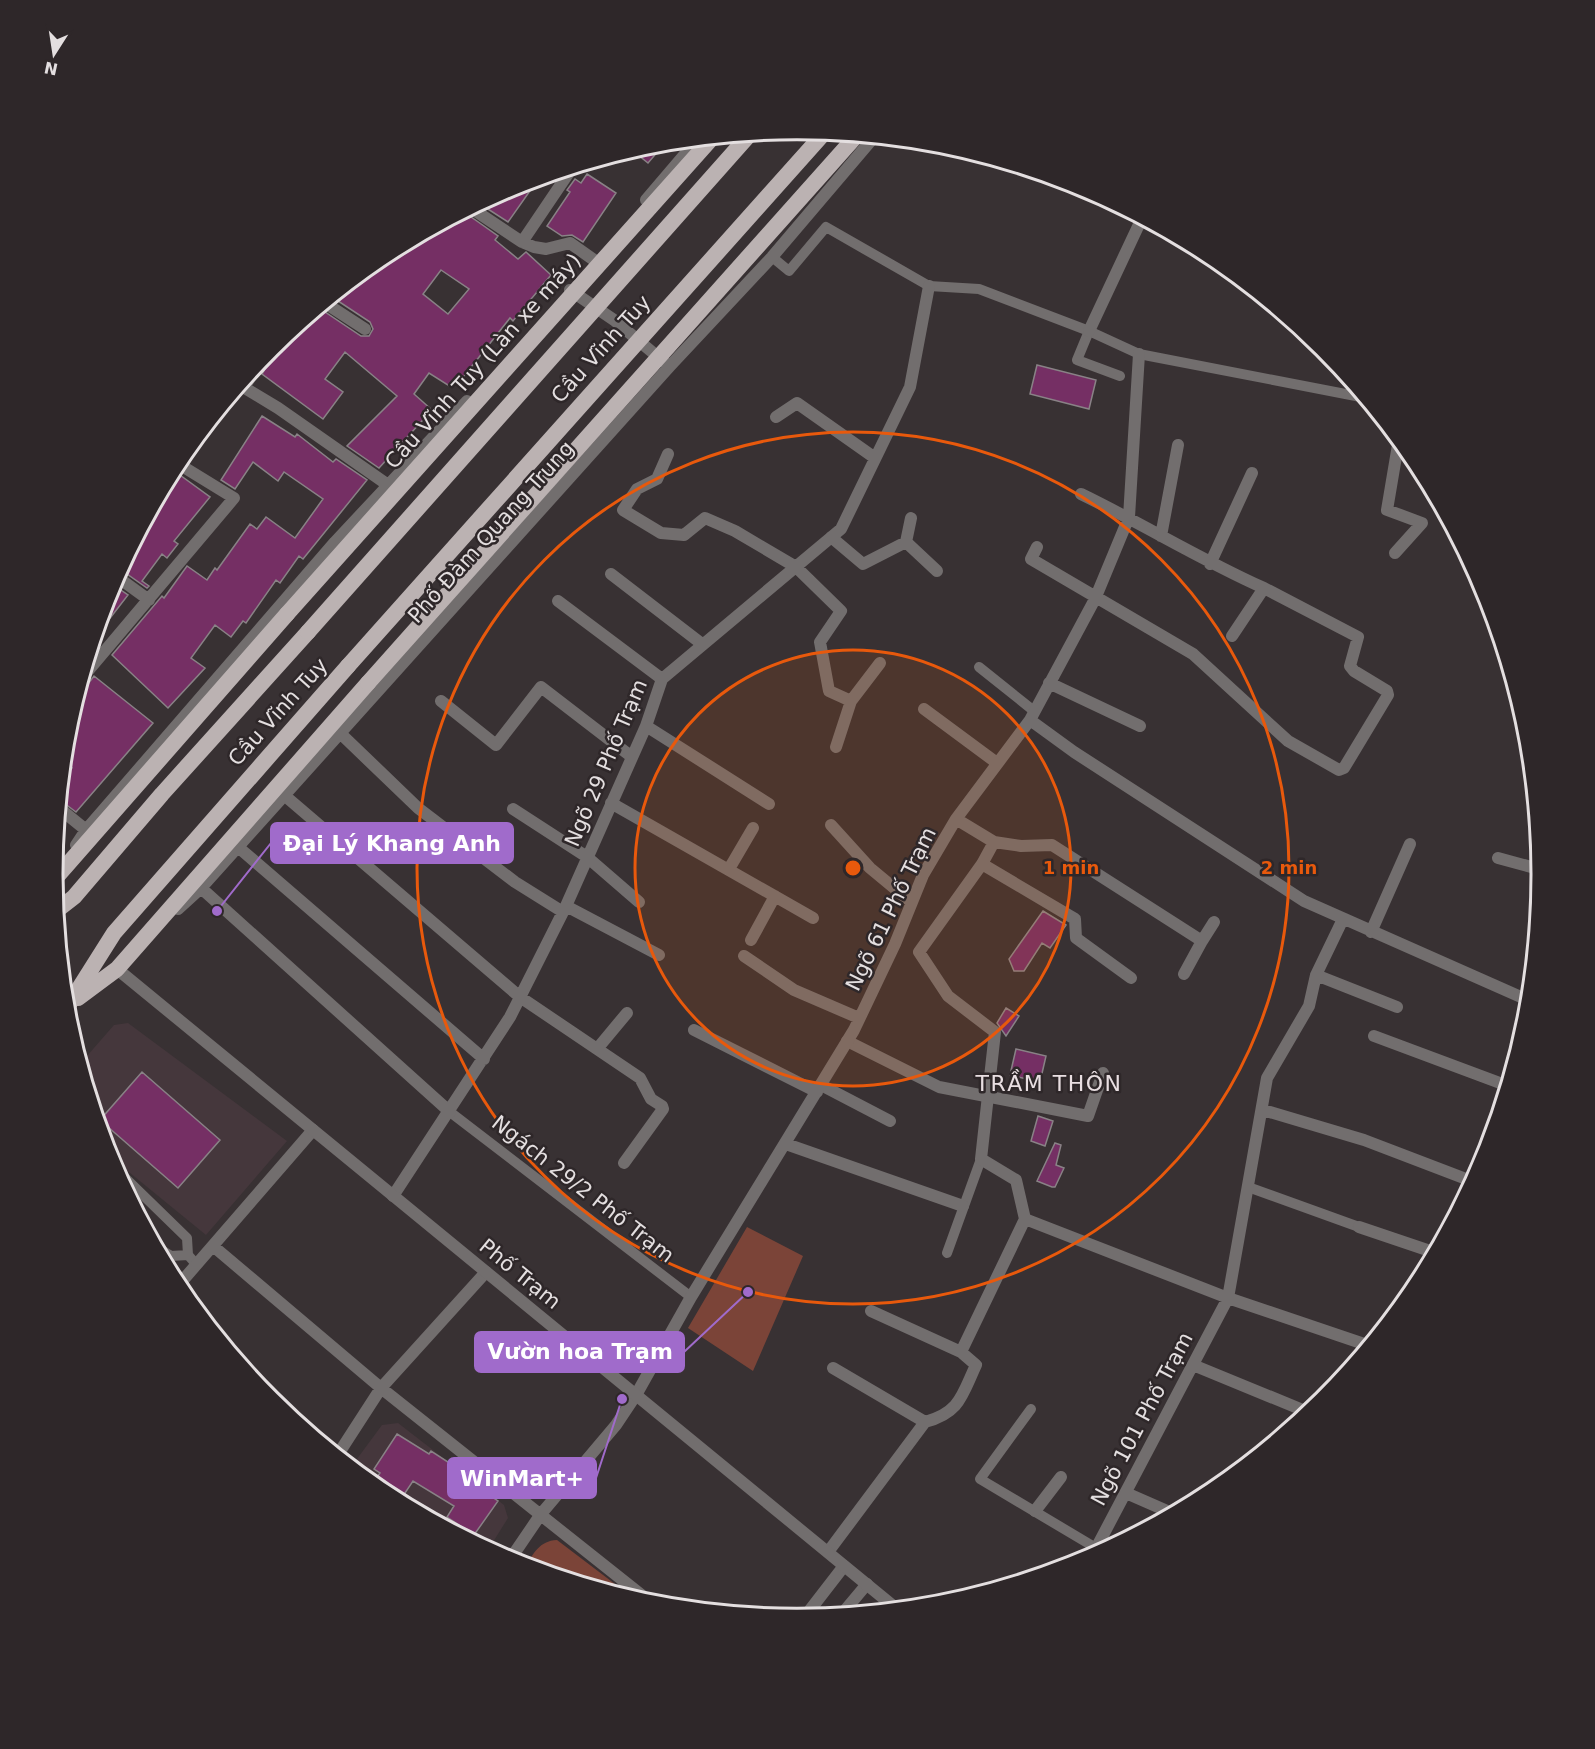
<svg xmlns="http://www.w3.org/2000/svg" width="1595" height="1749" font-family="'DejaVu Sans',sans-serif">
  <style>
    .built { fill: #45373c }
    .green { fill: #7b4438 }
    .building { fill: #752f64; stroke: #898286; stroke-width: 1.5; fill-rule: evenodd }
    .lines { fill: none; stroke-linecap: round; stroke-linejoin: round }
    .service { stroke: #726e6e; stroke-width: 10 }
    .pedestrian { stroke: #726e6e; stroke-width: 12 }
    .minor { stroke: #726e6e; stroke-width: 12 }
    .tertiary { stroke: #726e6e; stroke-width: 12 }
    .trunk { stroke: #bbb2b2; stroke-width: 16 }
    .trunk-bridge { stroke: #bbb2b2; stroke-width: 16 }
    .ring { fill: none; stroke: #e8590c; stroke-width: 3 }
    .labels { text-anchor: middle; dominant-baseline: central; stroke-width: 5; stroke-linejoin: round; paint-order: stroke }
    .street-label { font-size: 21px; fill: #e4dfe0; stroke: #2e2729 }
    .neighbourhood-label { font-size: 22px; letter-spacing: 1.5px; fill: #e9dfe2; stroke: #2e2729 }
    .rim { fill: none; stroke: #e4dfe0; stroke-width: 3 }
    .centre { fill: #e8590c; stroke: #2e2729; stroke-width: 3 }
    .ring-label { font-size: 18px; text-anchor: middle; font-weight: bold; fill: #e8590c; stroke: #2e2729; stroke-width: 5; stroke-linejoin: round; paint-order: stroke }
    .leader { fill: none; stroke: #a06bcb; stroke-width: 2 }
    .callout-dot { fill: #a06bcb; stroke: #2e2729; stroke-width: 2 }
    .callout { fill: #a06bcb; stroke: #a06bcb; stroke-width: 2 }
    .callout-label { font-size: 22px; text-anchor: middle; font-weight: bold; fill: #fff }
  </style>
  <rect width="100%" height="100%" fill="#383133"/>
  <path class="built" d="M 128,1023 L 287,1141 L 206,1235 L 108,1155 L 80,1064 L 114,1025 Z
    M 398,1423 L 504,1505 L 508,1518 L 488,1550 L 383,1494 L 351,1467 L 382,1425 Z"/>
  <path class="green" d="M 747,1227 L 803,1256 L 753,1371 L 688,1328 Z
    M 557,1540 L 636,1600 L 525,1567 C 534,1553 539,1541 557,1540 Z"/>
  <path class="building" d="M 665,143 L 648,163 L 632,150 L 652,144 Z
    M 587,174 L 616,193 L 583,242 L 572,235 L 562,236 L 547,226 L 570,192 L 567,190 L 575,179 L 581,183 Z
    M 539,178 L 508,222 L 480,204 L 513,186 Z
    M 464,212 L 498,236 L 495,240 L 518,259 L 526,252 L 551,275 L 513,321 L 510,318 L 461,380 L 457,377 L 451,387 L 429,373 L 414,394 L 432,410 L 379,468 L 347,446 L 397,396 L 345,352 L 325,379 L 343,392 L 323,419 L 262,374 L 271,359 L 268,352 L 319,308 L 361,336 L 369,336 L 373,329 L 370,322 L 335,299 L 342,289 L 384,255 ZM 441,270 L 469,289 L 448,314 L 423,294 Z
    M 1037,365 L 1096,380 L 1089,409 L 1030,394 Z
    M 262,416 L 295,437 L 297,434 L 333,462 L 336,459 L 367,480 L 303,559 L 299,556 L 280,583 L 276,580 L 246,623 L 243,621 L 231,637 L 215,625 L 191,658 L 205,668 L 168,708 L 112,655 L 162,596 L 164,598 L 187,566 L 207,580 L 215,568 L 217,570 L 250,524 L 257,529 L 266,517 L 295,538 L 323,499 L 284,472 L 278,481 L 253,462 L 235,489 L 221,480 Z
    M 173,470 L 210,497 L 174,541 L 178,544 L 167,558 L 162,554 L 142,581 L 149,586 L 147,588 L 120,569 Z
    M 112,584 L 128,595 L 97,635 L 96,634 Z
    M 94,676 L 153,723 L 76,812 L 60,800 L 62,780 L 72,768 L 64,762 L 67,729 L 80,686 L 88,684 Z
    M 1043,911 L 1066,925 L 1050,948 L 1042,943 L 1024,971 L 1014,971 L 1009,959 Z
    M 1006,1008 L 1019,1016 L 1006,1036 L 997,1023 Z
    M 1016,1049 L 1046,1056 L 1040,1082 L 1010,1075 Z
    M 142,1072 L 220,1140 L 178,1188 L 100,1120 Z
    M 1038,1116 L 1053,1121 L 1045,1146 L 1031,1141 Z
    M 1055,1143 L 1061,1145 L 1056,1165 L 1064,1168 L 1055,1187 L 1052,1187 L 1037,1181 Z
    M 397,1434 L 429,1454 L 431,1451 L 468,1475 L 465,1479 L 498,1501 L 474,1535 L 447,1517 L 454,1506 L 413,1481 L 399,1502 L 372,1484 L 380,1473 L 374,1469 Z"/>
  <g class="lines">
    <path class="service" d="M 772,257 L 789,271 L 826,227 L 929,286 L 979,289 L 1089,331 L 1139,354 L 1366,398
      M 1089,331 L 1077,360 L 1120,376
      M 979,667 L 1034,711
      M 450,1112 L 691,1297
      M 112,1165 L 187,1238 L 188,1255 L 196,1264
      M 1248,1187 L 1359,1227
      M 155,1246 L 171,1256 L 188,1255
      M 947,1253 L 981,1159
      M 1031,1409 L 980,1479 L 1096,1548"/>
    <path class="pedestrian" d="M 847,1041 L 939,1087 L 1088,1116 L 1103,1073
      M 821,1085 L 890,1121"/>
    <path class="minor" d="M 646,200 L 698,139
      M 471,208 L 522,242 L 534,247 L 546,249 L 570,243 L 594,260
      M 522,242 L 572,168
      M 570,290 L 614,320 L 664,362
      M 325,303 L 365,329
      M 1089,331 L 1142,218
      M 240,385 L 278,408 L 388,485
      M 244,387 L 263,358
      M 776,417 L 797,403 L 875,458
      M 668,454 L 657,479 L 637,489 L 623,510 L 661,533 L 684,535 L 705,518 L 735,531 L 796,567 L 841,611 L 820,642 L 829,691 L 851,701
      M 1081,494 C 1143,524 1201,560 1264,588
      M 1161,536 L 1178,445
      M 831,537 L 863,564 L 906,542 L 937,571
      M 906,542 L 911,518
      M 1037,547 L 1031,559 L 1193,654 L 1288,741 L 1339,770 L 1344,768 L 1388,695 L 1387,691 L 1354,671 L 1350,666 L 1358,637 L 1264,588 L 1232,636
      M 1395,553 L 1422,523 L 1387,510 L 1399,439
      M 1210,564 L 1252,473
      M 611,574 L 702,644
      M 116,576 L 149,600
      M 558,601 L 662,679
      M 82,678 L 234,498 L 177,463
      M 1049,683 L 1140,726
      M 441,701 L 496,745 L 541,687 L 632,757
      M 924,709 L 997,763
      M 1030,720 L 1074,752 L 1304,901 L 1530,1001
      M 646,726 L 769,804
      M 340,733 L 418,808 L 515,882 L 563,912
      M 836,747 L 851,701 L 880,663
      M 284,795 L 520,997 L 640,1078 L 651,1099 L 662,1106 L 663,1109 L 624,1163
      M 611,803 L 813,918
      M 59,808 L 86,830
      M 513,809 L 587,857 L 639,902
      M 956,819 L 994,842 L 1021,846 L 1052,845 L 1202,941 L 1184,974
      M 831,825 L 870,868 L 911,902
      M 76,845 L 86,830 L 335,542 L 467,401
      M 238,847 L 484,1059
      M 1498,858 L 1542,870
      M 982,864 L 1075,919 L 1076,938 L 1131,978
      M 729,869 L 753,828
      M 201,888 L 450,1112
      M 566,906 L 659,955
      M 178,909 L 201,888 L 670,366 L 772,257 L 874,137
      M 1371,932 L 1410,844
      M 751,940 L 775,896
      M 1202,941 L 1214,922
      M 744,956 L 794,990 L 859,1018
      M 1316,975 L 1397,1007
      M 694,1030 L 817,1092
      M 1374,1036 L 1508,1086
      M 597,1049 L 627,1013
      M 1263,1110 L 1364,1140 L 1474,1182
      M 786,1144 L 963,1206
      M 393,1196 L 510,1017 L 566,906 L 646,726 L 662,679 L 841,529 L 910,387 L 929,286
      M 1025,1219 L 1228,1298 L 1370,1346
      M 1359,1227 L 1436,1253
      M 213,1246 L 381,1388 L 654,1605
      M 177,1287 L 313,1130
      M 871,1311 L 961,1352
      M 1193,1365 L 1310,1413
      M 833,1368 L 925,1422
      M 337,1456 L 381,1388 L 486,1272
      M 1126,1493 L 1174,1514
      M 1035,1511 L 1061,1477
      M 828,1552 L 925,1422 C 960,1413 962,1395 976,1365 L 961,1352 L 1025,1219 L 1016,1180 L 981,1159 L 995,1032 L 948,996 L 919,952 L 982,864 L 994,842
      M 1091,1558 L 1228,1298 L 1267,1078 L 1309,1006 L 1316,975 L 1343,919
      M 509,1561 L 541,1514 L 616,1425 L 636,1395 L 691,1297 L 854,1030 L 895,944 L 923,875 L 956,819 L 1030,720 L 1095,599 L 1129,517 L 1139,354
      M 841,1615 L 867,1584
      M 803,1619 L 844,1566"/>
    <path class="tertiary" d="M 117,969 L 898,1610"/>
    <path class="trunk" d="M 53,881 L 287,614
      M 56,911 L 74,897 L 162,794 L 308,632
      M 78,998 L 117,969 L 368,683
      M 66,1009 L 114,933 L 348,666"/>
    <path class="trunk-bridge" d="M 287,614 L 712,138
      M 308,632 L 750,134
      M 348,666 L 825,132
      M 368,683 L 857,135"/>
  </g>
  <circle cx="853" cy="868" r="218" fill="#e8590c" fill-opacity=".12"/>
  <g class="ring">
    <circle cx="853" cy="868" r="218"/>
    <circle cx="853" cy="868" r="436"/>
  </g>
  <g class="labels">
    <g class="street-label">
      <text transform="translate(601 349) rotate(-48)">Cầu Vĩnh Tuy</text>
      <text transform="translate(483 361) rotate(-48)">Cầu Vĩnh Tuy (Làn xe máy)</text>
      <text transform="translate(491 532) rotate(-48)">Phố Đàm Quang Trung</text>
      <text transform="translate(278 712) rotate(-48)">Cầu Vĩnh Tuy</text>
      <text transform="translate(606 763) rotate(-67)">Ngõ 29 Phố Trạm</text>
      <text transform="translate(891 909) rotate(-64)">Ngõ 61 Phố Trạm</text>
      <text transform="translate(583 1189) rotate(38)">Ngách 29/2 Phố Trạm</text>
      <text transform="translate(520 1274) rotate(39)">Phố Trạm</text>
      <text transform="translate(1142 1419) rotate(-62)">Ngõ 101 Phố Trạm</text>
    </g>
    <g class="neighbourhood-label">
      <text x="1049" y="1083">TRẦM THÔN</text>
    </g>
  </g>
  <path d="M0 0H1595V1749H0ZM63 874a734 734 0 1 1 1468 0a734 734 0 1 1-1468 0Z" fill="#2e2729" fill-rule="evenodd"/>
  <path class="rim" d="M63 874a734 734 0 1 1 1468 0a734 734 0 1 1-1468 0Z"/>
  <circle cx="853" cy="868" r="9" class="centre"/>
  <g class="ring-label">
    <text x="1071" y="874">1 min</text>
    <text x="1289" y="874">2 min</text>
  </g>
  <path class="leader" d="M217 911L271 843M748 1292L684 1352M622 1399L596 1478"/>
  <g class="callout-dot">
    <circle cx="217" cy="911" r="6"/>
    <circle cx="748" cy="1292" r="6"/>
    <circle cx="622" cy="1399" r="6"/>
  </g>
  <g class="callout">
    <rect x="271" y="823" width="242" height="40" rx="6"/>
    <rect x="475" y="1332" width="209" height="40" rx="6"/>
    <rect x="448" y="1458" width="148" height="40" rx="6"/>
  </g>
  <g class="callout-label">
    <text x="392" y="851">Đại Lý Khang Anh</text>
    <text x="580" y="1359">Vườn hoa Trạm</text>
    <text x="522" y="1486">WinMart+</text>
  </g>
  <g transform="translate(54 54) rotate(192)" stroke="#2e2729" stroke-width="4.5" paint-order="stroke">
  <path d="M0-4.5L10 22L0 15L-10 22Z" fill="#e4dfe0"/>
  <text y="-9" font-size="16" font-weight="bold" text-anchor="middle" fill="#e4dfe0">N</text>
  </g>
</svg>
